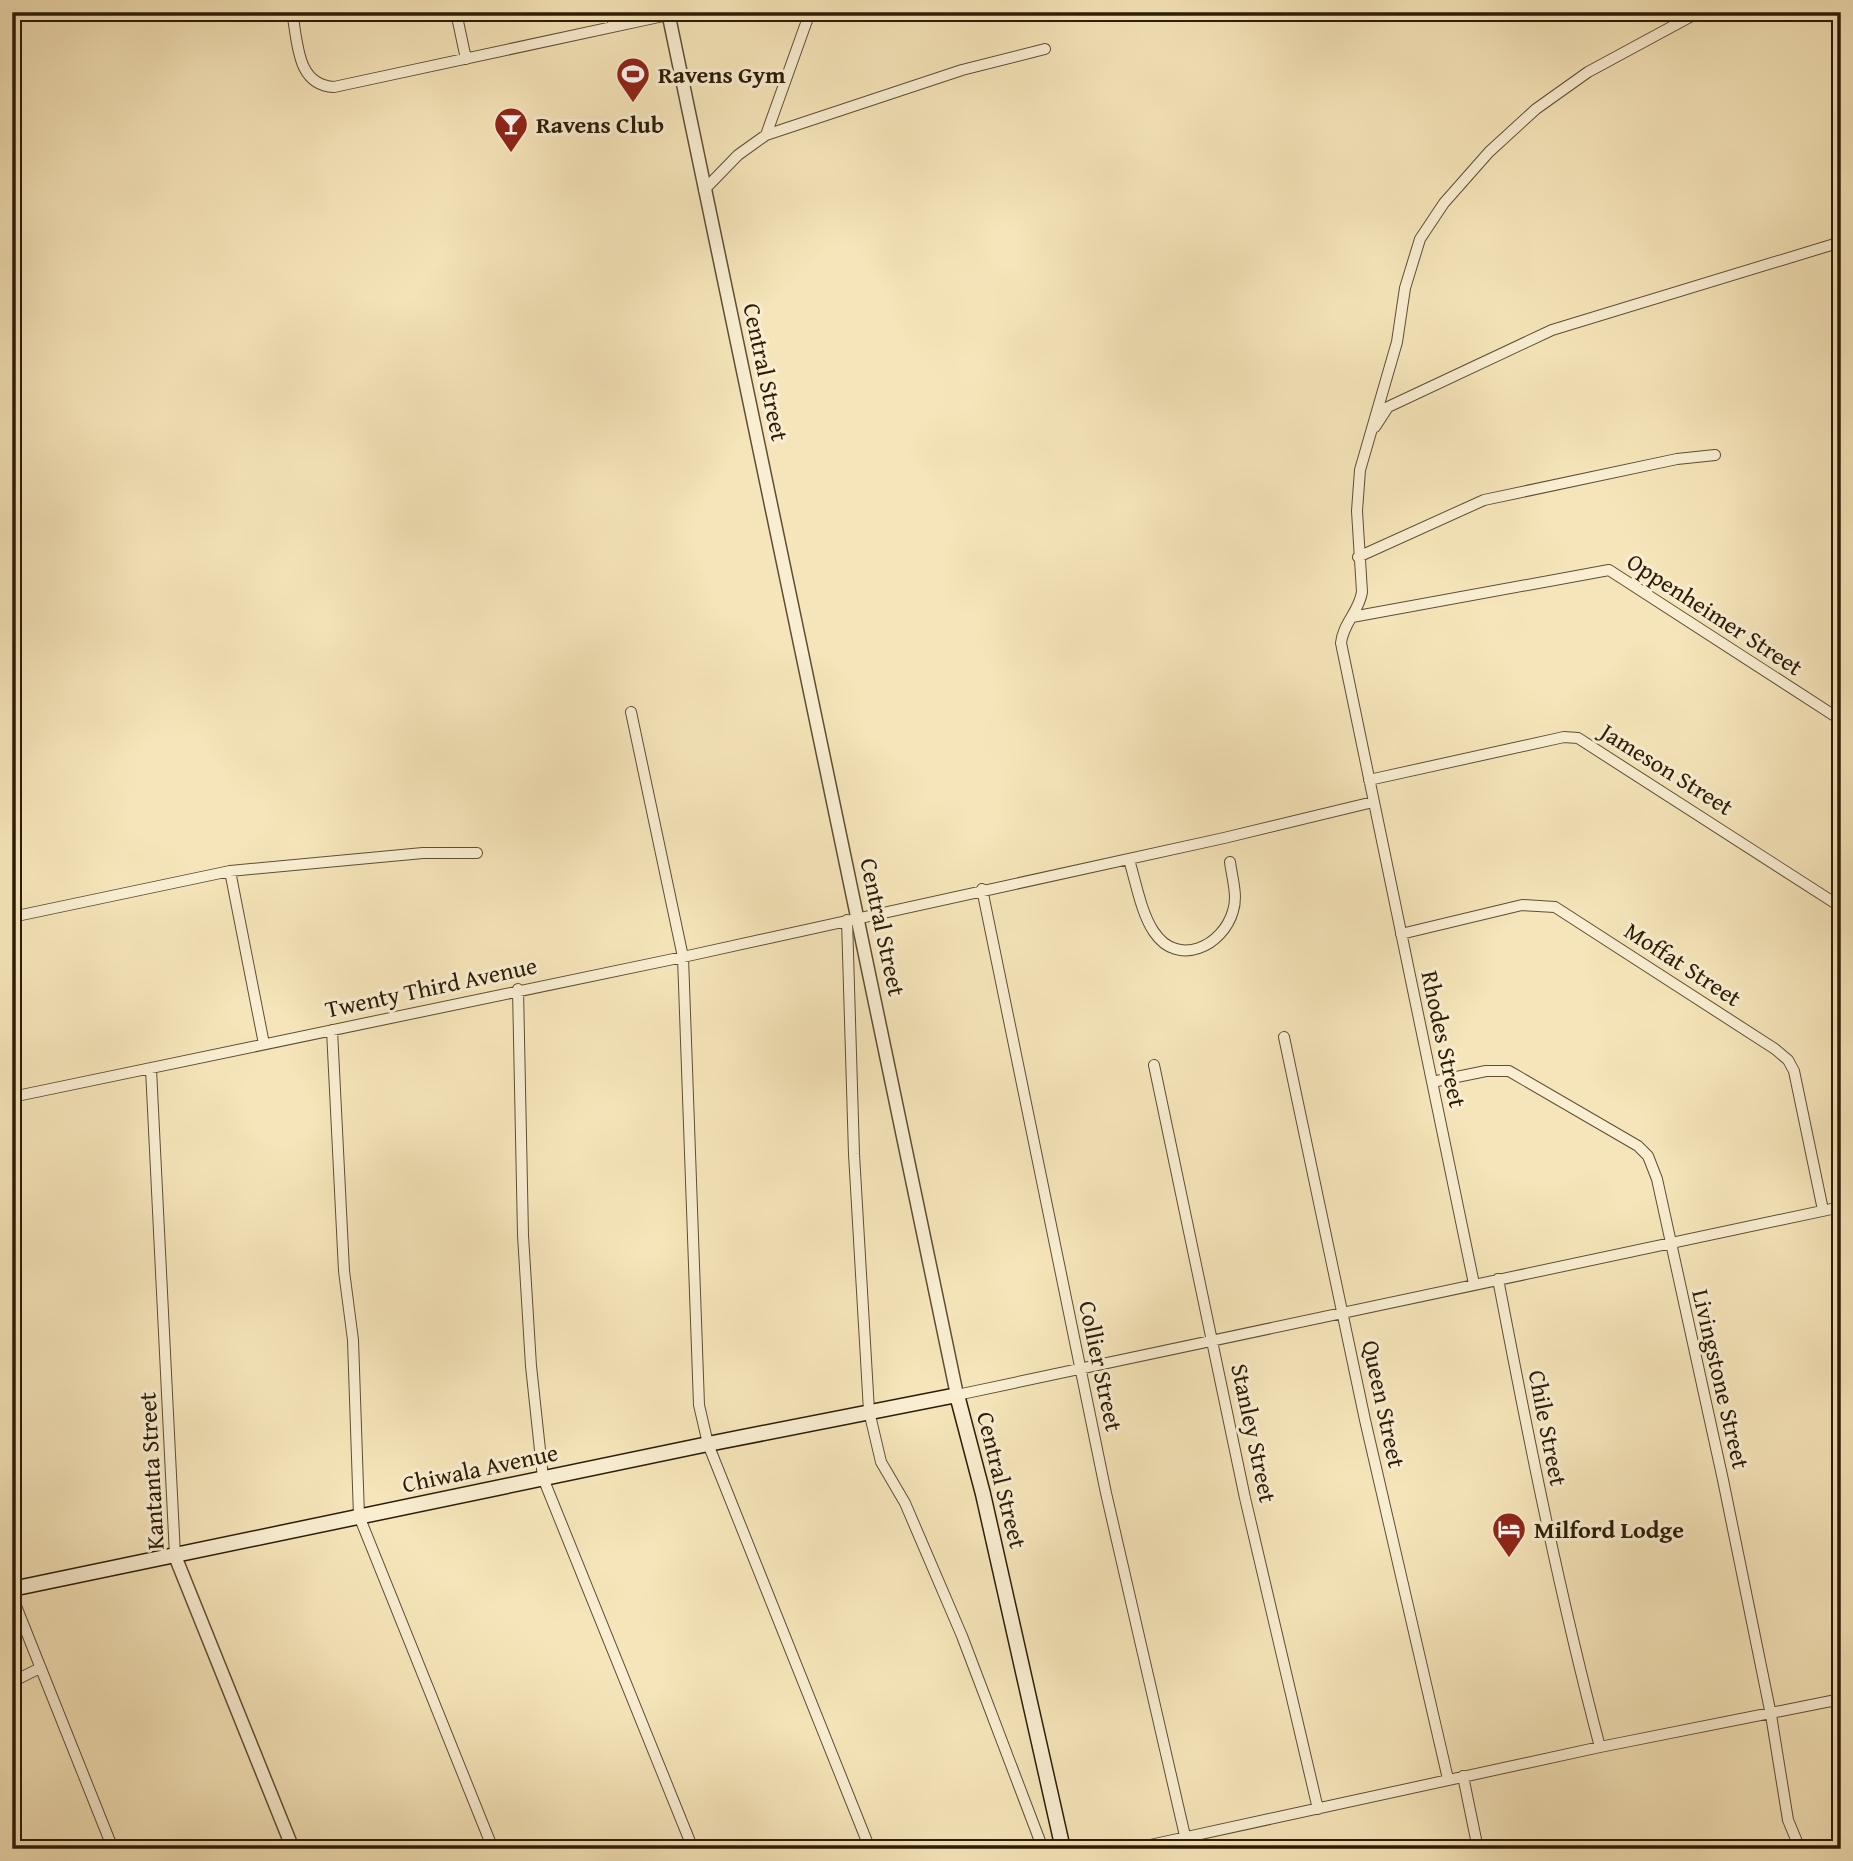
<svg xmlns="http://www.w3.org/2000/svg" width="1853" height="1861" font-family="'Gentium Book Plus',serif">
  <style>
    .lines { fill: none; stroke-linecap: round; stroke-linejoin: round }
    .minor-casing { stroke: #5e4e33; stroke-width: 12 }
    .tertiary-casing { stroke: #5e4e33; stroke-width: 15 }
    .secondary-casing { stroke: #2c1c06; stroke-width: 17 }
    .minor { stroke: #f9eed2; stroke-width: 10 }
    .tertiary { stroke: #f9eed2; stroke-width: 12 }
    .secondary { stroke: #f9eed2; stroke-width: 14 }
    .labels { text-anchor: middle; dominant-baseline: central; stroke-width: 6; stroke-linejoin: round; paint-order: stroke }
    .poi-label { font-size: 24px; font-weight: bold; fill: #2c1c06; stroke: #f9eed2; text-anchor: start }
    .street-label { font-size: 24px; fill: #2c1c06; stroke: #f9eed2 }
  </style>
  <rect width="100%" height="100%" fill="#f6e5ba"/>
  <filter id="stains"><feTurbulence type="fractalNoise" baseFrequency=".00286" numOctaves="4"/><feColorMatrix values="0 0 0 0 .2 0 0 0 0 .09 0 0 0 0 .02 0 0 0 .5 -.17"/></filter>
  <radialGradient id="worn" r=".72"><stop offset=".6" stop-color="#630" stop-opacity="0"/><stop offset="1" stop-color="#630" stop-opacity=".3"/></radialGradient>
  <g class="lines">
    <g class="minor-casing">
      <path id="minor" d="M 292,12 C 298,42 296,85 334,87 L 668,15
        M 456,12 L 466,59
        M 611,12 L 614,26
        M 766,135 L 810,12
        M 704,190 L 738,155 L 766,135 L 962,70 L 1045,49
        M 1375,427 L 1388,407 L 1552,330 L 1841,242
        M 1358,557 L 1484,500 L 1677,459 L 1715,455
        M 1352,617 L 1609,570 L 1841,720
        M 631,712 L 683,957 L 699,1405 L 708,1444 L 870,1849
        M 1369,780 L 1564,737 L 1578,738 L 1841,907
        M 1129,860 C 1136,882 1141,913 1154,932 C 1178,968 1223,946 1233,911 C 1238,896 1232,878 1230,862
        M 230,871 L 264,1044
        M 982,889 L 1106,1493 L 1188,1849
        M 12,917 L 230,871 L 423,853 L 477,853
        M 847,920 L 854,1154 L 869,1411 L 881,1462 L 905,1503 L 962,1636 L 1043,1849
        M 1401,934 L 1522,905 L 1555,907 L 1775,1049 L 1788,1060 L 1794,1071 L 1823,1210
        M 518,989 L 523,1235 L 531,1366 L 543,1478 L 693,1849
        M 332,1030 L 344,1271 L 353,1340 L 359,1516 L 493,1849
        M 1284,1037 L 1365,1420 L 1448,1779
        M 1154,1065 L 1245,1498 L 1318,1809
        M 151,1069 L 175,1556
        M 1432,1082 L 1486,1071 L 1509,1071 L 1638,1146 L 1648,1156 L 1657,1179 L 1723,1480 L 1771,1715 L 1788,1820 L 1800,1849
        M 12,1097 L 683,957 L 1224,838 L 1373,802
        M 1498,1279 C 1528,1436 1559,1592 1600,1747
        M 1474,1284 L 1341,643 C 1343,623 1359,612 1362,592 L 1357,511 L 1360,470 L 1397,342 L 1405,288 L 1420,239 L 1444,203 L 1489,152 L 1536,109 L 1588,72 L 1699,12
        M 957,1395 L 1841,1207
        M 12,1596 L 113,1849
        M 12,1682 L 40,1668
        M 1463,1776 L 1478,1849
        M 1132,1849 L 1600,1747 L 1841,1699"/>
    </g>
    <g class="tertiary-casing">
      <path id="tertiary" d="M 668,12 L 957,1395
        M 175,1556 L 293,1849"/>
    </g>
    <g class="secondary-casing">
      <path id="secondary" d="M 12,1589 L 708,1444 L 957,1395 L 983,1494 L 1063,1849"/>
    </g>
    <use href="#minor" class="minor"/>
    <use href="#tertiary" class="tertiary"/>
    <use href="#secondary" class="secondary"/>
  </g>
  <defs>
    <g id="stadium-pin" transform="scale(1.75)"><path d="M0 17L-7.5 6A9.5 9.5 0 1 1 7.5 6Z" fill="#8f2418" stroke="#f9eed2"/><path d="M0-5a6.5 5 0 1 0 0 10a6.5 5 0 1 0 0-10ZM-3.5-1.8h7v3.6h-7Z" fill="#fff"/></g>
    <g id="bar-pin" transform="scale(1.75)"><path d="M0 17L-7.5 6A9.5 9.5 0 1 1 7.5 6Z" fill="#8f2418" stroke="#f9eed2"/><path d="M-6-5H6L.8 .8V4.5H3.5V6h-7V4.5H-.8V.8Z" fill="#fff"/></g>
    <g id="hotel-pin" transform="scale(1.75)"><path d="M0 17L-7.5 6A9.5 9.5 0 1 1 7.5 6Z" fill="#8f2418" stroke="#f9eed2"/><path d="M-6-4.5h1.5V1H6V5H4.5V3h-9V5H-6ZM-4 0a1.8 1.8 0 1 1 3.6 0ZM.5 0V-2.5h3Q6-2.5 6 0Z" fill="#fff"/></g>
  </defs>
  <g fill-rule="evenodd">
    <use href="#stadium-pin" x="633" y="74"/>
    <use href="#bar-pin" x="511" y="124"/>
    <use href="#hotel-pin" x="1509" y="1529"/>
  </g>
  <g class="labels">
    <g class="poi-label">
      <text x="658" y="74">Ravens Gym</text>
      <text x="536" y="124">Ravens Club</text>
      <text x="1534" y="1529">Milford Lodge</text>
    </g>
    <g class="street-label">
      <text transform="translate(766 372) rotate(78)">Central Street</text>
      <text transform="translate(1715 614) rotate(33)">Oppenheimer Street</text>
      <text transform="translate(1667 769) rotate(32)">Jameson Street</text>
      <text transform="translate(883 927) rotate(78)">Central Street</text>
      <text transform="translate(1683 964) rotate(33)">Moffat Street</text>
      <text transform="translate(431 987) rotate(-12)">Twenty Third Avenue</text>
      <text transform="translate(1444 1039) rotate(78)">Rhodes Street</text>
      <text transform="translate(1101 1366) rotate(78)">Collier Street</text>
      <text transform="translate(1721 1379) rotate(77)">Livingstone Street</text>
      <text transform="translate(1384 1404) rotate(78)">Queen Street</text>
      <text transform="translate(1548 1428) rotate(79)">Chile Street</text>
      <text transform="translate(1254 1433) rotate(78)">Stanley Street</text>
      <text transform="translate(480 1468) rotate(-12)">Chiwala Avenue</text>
      <text transform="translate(151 1471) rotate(-93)">Kantanta Street</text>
      <text transform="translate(1002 1480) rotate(76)">Central Street</text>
    </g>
  </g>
  <rect width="1853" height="1861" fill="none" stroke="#f6e5ba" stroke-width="42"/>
  <rect x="14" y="14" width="1825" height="1833" fill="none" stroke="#2c1c06" stroke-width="3.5"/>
  <rect x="21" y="21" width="1811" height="1819" fill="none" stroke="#2c1c06" stroke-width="2"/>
  <rect width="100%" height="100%" filter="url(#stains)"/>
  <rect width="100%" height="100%" fill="url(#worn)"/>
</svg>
